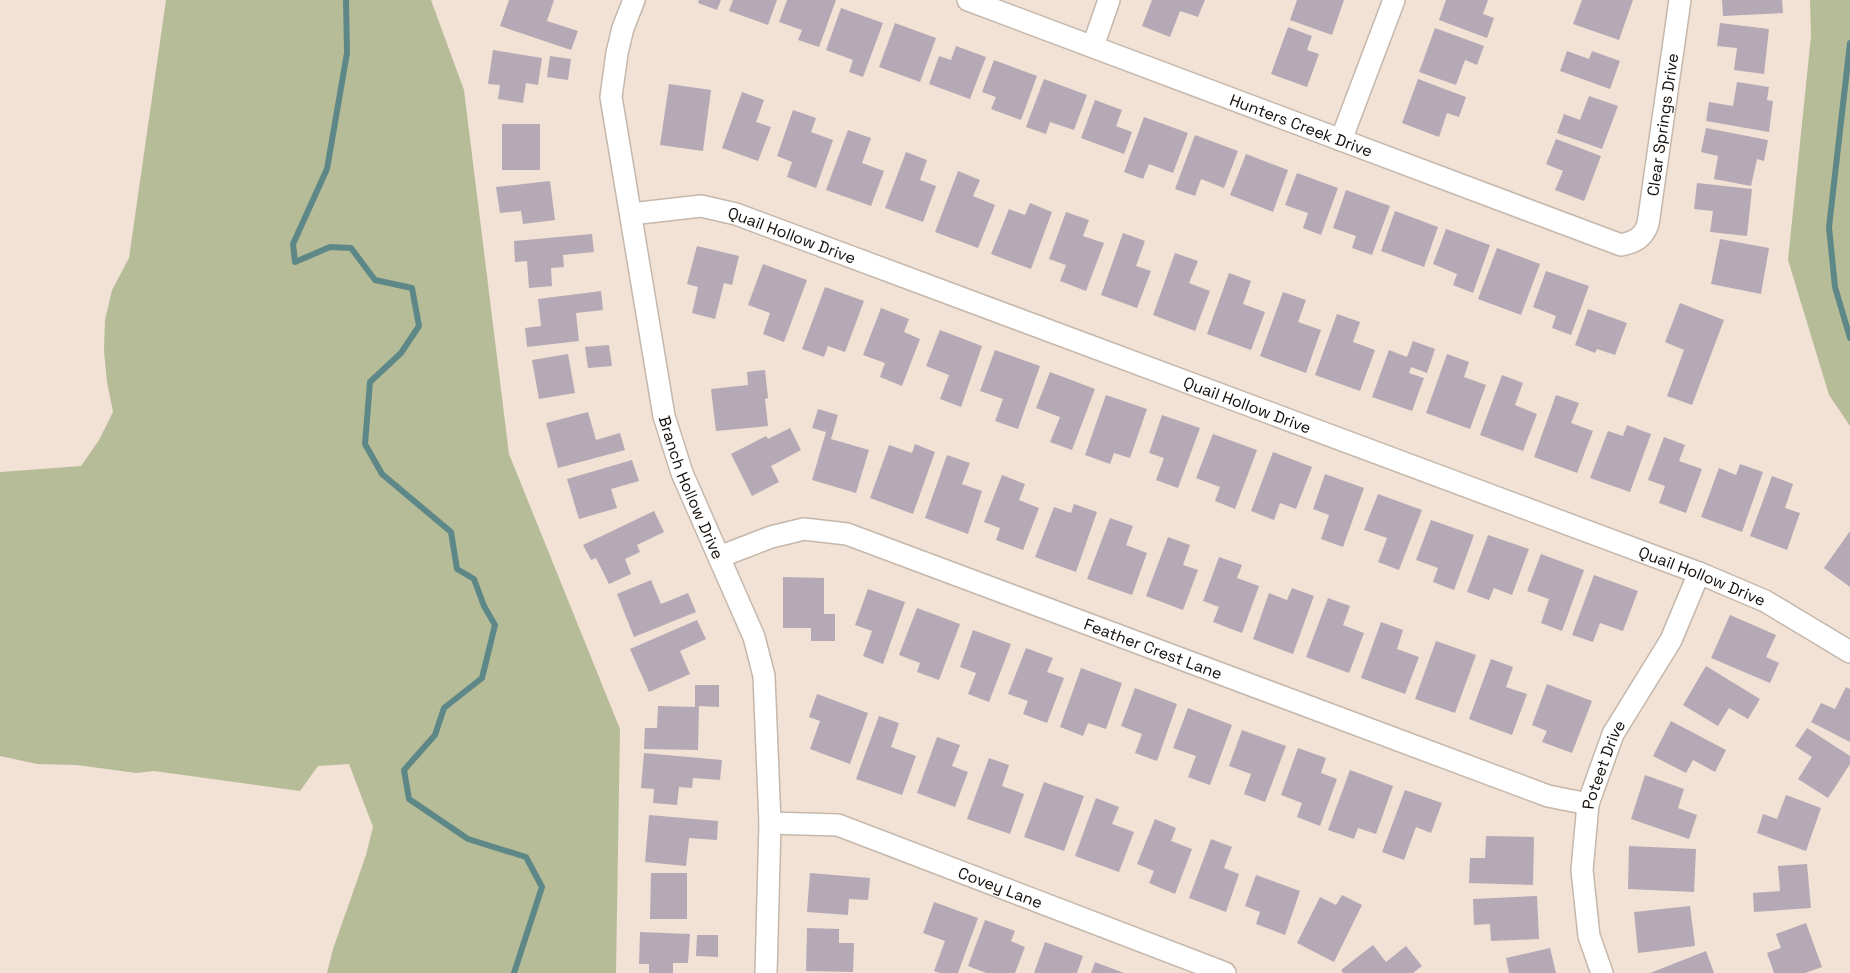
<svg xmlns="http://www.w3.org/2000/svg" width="1850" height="973" font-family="'Space Grotesk',sans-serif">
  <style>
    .green { fill: #b7bc98 }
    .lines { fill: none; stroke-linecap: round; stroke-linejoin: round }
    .stream { stroke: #5e8887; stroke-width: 6 }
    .building { fill: #b6a9b6 }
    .minor-casing { stroke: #c5b7ab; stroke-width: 24 }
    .minor { stroke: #fff; stroke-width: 21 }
    .labels { text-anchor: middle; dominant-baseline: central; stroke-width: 6; stroke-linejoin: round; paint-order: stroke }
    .street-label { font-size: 16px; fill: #120d09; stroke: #fff }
  </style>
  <rect width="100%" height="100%" fill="#f1e2d5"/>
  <path class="green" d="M 166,0 L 431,0 L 464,90 L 509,454 L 620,729 L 616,973 L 327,973 L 333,949 L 366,855 L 373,827 L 349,764 L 318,766 L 300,791 L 154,771 L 136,773 L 77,765 L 37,764 L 0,756 L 0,472 L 81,466 L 99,440 L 113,412 L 107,382 L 104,351 L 105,320 L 112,290 L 129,258 Z
    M 1810,0 L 1850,0 L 1850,426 L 1829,395 L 1788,260 L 1811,36 Z"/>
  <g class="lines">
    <path class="stream" d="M 346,0 L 347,53 L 327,169 L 293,244 L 295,262 L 330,247 L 351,248 L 375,280 L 412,288 L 419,326 L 401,353 L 370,382 L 365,444 L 382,474 L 451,532 L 457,569 L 474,579 L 484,606 L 495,625 L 482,678 L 444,708 L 435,735 L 404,770 L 409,799 L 468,839 L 526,857 L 542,887 L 514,973
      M 1850,43 L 1829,227 L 1835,287 L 1850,338"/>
  </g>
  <path class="building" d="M 509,0 L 554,0 L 547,21 L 578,31 L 571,50 L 500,26 Z
    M 699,0 L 721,0 L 717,10 L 698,3 Z
    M 733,0 L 777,0 L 768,25 L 729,11 Z
    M 787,0 L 836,0 L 819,47 L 798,40 L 802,30 L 779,22 Z
    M 1152,0 L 1205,0 L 1198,17 L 1180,11 L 1170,37 L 1142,26 Z
    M 1297,0 L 1344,0 L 1332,35 L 1290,20 Z
    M 1446,0 L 1488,0 L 1483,14 L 1494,18 L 1487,38 L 1439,20 Z
    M 1582,0 L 1633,0 L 1619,40 L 1573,24 Z
    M 1722,0 L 1782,0 L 1783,13 L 1723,16 Z
    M 841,8 L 883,23 L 863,77 L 849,72 L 853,60 L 826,50 Z
    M 895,23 L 936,38 L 920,82 L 879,67 Z
    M 1720,23 L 1769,29 L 1764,74 L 1734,70 L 1737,48 L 1717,46 Z
    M 1288,27 L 1312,36 L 1307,50 L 1319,54 L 1307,87 L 1271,74 Z
    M 1435,28 L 1484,46 L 1477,65 L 1465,60 L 1456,85 L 1419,72 Z
    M 956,46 L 986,57 L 970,99 L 929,84 L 939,56 L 951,60 Z
    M 493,50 L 542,58 L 538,85 L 526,83 L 523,103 L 498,99 L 500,85 L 488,84 Z
    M 1567,51 L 1589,59 L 1592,51 L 1620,61 L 1610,89 L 1560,71 Z
    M 550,56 L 571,59 L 568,80 L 547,77 Z
    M 994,60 L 1037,76 L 1021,120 L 991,109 L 996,97 L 982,92 Z
    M 1044,79 L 1087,95 L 1074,130 L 1050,122 L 1046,134 L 1026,127 Z
    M 1418,79 L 1466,97 L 1459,117 L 1447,113 L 1439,137 L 1402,123 Z
    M 1737,82 L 1769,87 L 1767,100 L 1773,101 L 1769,132 L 1706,121 L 1709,102 L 1733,106 Z
    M 669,84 L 711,90 L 703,151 L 660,145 Z
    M 742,92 L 764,100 L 756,122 L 771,127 L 758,161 L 722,148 Z
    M 1589,96 L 1618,106 L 1602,149 L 1557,133 L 1564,114 L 1580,120 Z
    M 1095,100 L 1122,110 L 1116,126 L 1132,132 L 1124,154 L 1081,138 Z
    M 793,110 L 816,118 L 811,132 L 833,140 L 816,188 L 787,177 L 792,162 L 777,156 Z
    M 1144,117 L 1188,133 L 1173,173 L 1149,164 L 1143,179 L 1124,172 Z
    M 502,124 L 540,124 L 540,170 L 502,170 Z
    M 1706,128 L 1768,140 L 1764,161 L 1757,159 L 1751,186 L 1714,179 L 1718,156 L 1701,152 Z
    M 848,130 L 871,138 L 862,163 L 884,171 L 871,206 L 826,190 Z
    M 1195,135 L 1238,151 L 1224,188 L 1201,179 L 1195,196 L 1175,189 Z
    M 1556,139 L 1601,156 L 1584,201 L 1555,190 L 1563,171 L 1546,164 Z
    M 906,152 L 927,160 L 920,180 L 936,186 L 923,222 L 885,208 Z
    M 1246,154 L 1288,170 L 1273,212 L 1230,195 Z
    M 958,171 L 980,180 L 973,196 L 995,205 L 978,248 L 935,232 Z
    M 1297,173 L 1338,188 L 1321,235 L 1303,228 L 1308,213 L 1285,205 Z
    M 550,181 L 555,220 L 523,224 L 521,211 L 500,213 L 496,187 Z
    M 1697,183 L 1752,189 L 1747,236 L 1710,232 L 1713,211 L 1694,209 Z
    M 1346,190 L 1390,206 L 1372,255 L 1352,248 L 1356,236 L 1333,228 Z
    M 1030,203 L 1052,212 L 1031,269 L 991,254 L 1009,209 L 1025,215 Z
    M 1395,211 L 1438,227 L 1424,267 L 1381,251 Z
    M 1066,212 L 1089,220 L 1083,236 L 1104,243 L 1086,291 L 1060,281 L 1066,265 L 1049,259 Z
    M 1446,229 L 1490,245 L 1473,293 L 1453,285 L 1457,274 L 1433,264 Z
    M 1123,233 L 1145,241 L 1136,266 L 1151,271 L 1137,308 L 1101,295 Z
    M 592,234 L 594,252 L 563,255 L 564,267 L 551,268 L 552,286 L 529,288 L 527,261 L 515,262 L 514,241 Z
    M 1720,239 L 1769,248 L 1761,294 L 1711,284 Z
    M 697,246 L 739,256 L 732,285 L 724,283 L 715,319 L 692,313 L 698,287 L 687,284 Z
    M 1497,248 L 1540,264 L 1521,315 L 1478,299 Z
    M 1175,253 L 1198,261 L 1189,283 L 1210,291 L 1195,331 L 1153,315 Z
    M 763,264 L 807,280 L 784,342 L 763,334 L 770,313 L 748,305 Z
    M 1546,271 L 1589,286 L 1571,335 L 1552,328 L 1556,316 L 1533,307 Z
    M 1229,273 L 1251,281 L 1243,304 L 1265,312 L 1251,350 L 1207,334 Z
    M 825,287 L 864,301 L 845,352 L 828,346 L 824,357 L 802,349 Z
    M 601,291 L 603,310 L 576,313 L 579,341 L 527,347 L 525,328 L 541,326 L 538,299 Z
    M 1283,292 L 1306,300 L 1298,322 L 1321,330 L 1306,373 L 1260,356 Z
    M 1680,303 L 1724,320 L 1692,405 L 1667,396 L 1684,350 L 1665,342 Z
    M 881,308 L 909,319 L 904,332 L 920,339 L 902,386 L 880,377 L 885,363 L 863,355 Z
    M 1588,309 L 1627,323 L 1615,355 L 1597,349 L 1595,353 L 1575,345 Z
    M 1337,314 L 1360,322 L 1353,342 L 1375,350 L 1360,391 L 1315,375 Z
    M 940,330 L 982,346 L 961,407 L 940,399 L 949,375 L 926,366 Z
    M 1413,341 L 1435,349 L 1427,373 L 1411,367 L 1409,373 L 1424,378 L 1412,411 L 1372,397 L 1389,350 L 1407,357 Z
    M 609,345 L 612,366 L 588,368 L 585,347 Z
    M 995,350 L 1040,366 L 1018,429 L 995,421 L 1003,399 L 980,391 Z
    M 568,354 L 575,393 L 539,399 L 532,360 Z
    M 1447,354 L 1469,362 L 1464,377 L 1486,385 L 1470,429 L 1426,413 Z
    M 765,370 L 768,398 L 765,399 L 768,426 L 716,431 L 711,389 L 748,385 L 747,372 Z
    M 1050,372 L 1095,389 L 1072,450 L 1050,442 L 1060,417 L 1036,408 Z
    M 1502,375 L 1523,383 L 1515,405 L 1537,414 L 1523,451 L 1480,435 Z
    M 1106,395 L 1147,409 L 1130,458 L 1114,453 L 1110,464 L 1085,455 Z
    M 1556,395 L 1579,403 L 1571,423 L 1593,431 L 1577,473 L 1534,457 Z
    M 818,409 L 838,415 L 831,439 L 869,450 L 856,493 L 812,480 L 826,432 L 812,428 Z
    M 588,412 L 596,440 L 620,433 L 625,450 L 558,468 L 546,423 Z
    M 1162,415 L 1200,428 L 1178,488 L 1156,480 L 1164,458 L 1149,453 Z
    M 1627,425 L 1651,434 L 1630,492 L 1590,478 L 1608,431 L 1623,436 Z
    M 790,428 L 801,450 L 771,466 L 779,482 L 752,496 L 731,454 L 766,436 L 768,439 Z
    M 1213,434 L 1257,450 L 1235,509 L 1215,501 L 1220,487 L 1196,478 Z
    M 1664,437 L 1685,445 L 1679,461 L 1702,469 L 1686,513 L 1659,503 L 1665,486 L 1648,480 Z
    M 915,444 L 935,452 L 913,514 L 870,498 L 889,445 L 912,453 Z
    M 1273,452 L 1312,467 L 1296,509 L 1280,503 L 1274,520 L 1251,511 Z
    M 947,455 L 970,463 L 962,484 L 982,491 L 968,534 L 925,518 Z
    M 632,460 L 639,481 L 611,489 L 617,508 L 579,519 L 567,479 Z
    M 1740,464 L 1763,472 L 1742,532 L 1701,517 L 1719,468 L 1736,475 Z
    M 1325,474 L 1364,488 L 1343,547 L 1321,539 L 1329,515 L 1313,509 Z
    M 1002,475 L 1025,484 L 1019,500 L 1039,508 L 1023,550 L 996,540 L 1000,528 L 984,522 Z
    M 1772,476 L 1793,484 L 1785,508 L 1800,513 L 1787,550 L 1750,536 Z
    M 1378,494 L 1422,510 L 1399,570 L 1378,562 L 1387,538 L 1364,530 Z
    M 1074,504 L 1097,512 L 1076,572 L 1035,557 L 1054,507 L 1071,513 Z
    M 654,511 L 664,532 L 637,545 L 640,552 L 625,559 L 631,574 L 609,584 L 596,558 L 591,560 L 583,545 Z
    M 1110,518 L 1133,526 L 1126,545 L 1147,553 L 1132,595 L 1087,579 Z
    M 1431,520 L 1474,535 L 1454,590 L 1433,582 L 1438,568 L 1416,560 Z
    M 1850,531 L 1850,587 L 1824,568 Z
    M 1488,535 L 1529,549 L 1512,595 L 1494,588 L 1489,600 L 1467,592 Z
    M 1168,537 L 1190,545 L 1183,565 L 1198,570 L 1183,610 L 1146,596 Z
    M 1541,554 L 1584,570 L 1562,631 L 1541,623 L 1549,599 L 1527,591 Z
    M 1219,557 L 1242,565 L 1237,578 L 1259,586 L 1242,633 L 1213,622 L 1219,607 L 1203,601 Z
    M 1594,575 L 1638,591 L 1623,631 L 1600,623 L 1593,642 L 1572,635 Z
    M 783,577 L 824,578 L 824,614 L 835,614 L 835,641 L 811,641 L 811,628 L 783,628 Z
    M 651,580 L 661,604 L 688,593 L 696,612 L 634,637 L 617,594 Z
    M 1292,588 L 1314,596 L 1293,654 L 1253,639 L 1269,593 L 1287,600 Z
    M 868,589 L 905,602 L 883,664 L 863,656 L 872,631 L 855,625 Z
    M 1328,598 L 1350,606 L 1343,625 L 1364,633 L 1349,673 L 1306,657 Z
    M 917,608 L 960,624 L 939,680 L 917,672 L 920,663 L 899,655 Z
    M 1730,615 L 1776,635 L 1766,657 L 1779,663 L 1770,683 L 1711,658 Z
    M 697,620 L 706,639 L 680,651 L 690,674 L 649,692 L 630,649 Z
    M 1381,622 L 1403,630 L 1397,649 L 1419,657 L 1405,694 L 1361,678 Z
    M 973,630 L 1011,644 L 989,702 L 968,694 L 976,673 L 960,667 Z
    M 1436,641 L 1476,655 L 1455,713 L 1415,699 Z
    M 1026,648 L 1053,658 L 1047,672 L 1064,678 L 1047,723 L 1023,714 L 1028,701 L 1008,694 Z
    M 1491,659 L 1513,667 L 1506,687 L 1527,694 L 1512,735 L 1469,719 Z
    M 1706,666 L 1760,699 L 1748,719 L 1729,708 L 1718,726 L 1683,705 Z
    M 1081,668 L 1122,683 L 1106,729 L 1088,723 L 1083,736 L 1060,727 Z
    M 1547,684 L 1592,701 L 1572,753 L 1542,742 L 1547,731 L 1532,725 Z
    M 695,685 L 719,685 L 719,707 L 699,706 L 698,750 L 644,749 L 645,728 L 657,728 L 658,706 L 695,707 Z
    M 1846,687 L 1850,689 L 1850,742 L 1811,722 L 1821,703 L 1835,709 Z
    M 1135,688 L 1177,704 L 1157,761 L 1135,753 L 1142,734 L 1121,726 Z
    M 817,694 L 868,713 L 850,764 L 810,749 L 820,721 L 809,717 Z
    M 1188,708 L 1232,725 L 1210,785 L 1188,777 L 1196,756 L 1173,748 Z
    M 879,716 L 899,723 L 891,747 L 916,756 L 902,795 L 856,779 Z
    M 1671,721 L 1726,750 L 1715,772 L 1693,760 L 1686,773 L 1653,756 Z
    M 1807,728 L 1850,756 L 1850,764 L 1828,798 L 1798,779 L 1812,757 L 1795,746 Z
    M 1242,730 L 1286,746 L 1265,802 L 1244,794 L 1251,774 L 1229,766 Z
    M 937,737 L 960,745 L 952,766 L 968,772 L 955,807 L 917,793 Z
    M 1298,748 L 1326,758 L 1321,773 L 1337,779 L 1320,826 L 1297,817 L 1302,803 L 1281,795 Z
    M 644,753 L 722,760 L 720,780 L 693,778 L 692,788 L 679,787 L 677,805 L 653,803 L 654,789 L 641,788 Z
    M 989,758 L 1009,765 L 1002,786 L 1024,794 L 1010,834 L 967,819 Z
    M 1350,770 L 1393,786 L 1376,834 L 1358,828 L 1354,839 L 1328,830 Z
    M 1645,775 L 1684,789 L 1678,808 L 1697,815 L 1689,839 L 1631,819 Z
    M 1044,782 L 1084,796 L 1064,851 L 1024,837 Z
    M 1405,790 L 1442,803 L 1431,833 L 1416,827 L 1404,860 L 1382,852 Z
    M 1786,795 L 1821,808 L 1806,851 L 1757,833 L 1763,814 L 1777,819 Z
    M 1096,798 L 1119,807 L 1112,824 L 1134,832 L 1119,872 L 1075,856 Z
    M 649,815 L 718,821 L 717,840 L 689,838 L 686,866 L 645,862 Z
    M 1155,819 L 1176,828 L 1171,841 L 1192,849 L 1175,894 L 1149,883 L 1154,871 L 1137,864 Z
    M 1486,836 L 1534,837 L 1533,885 L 1469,883 L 1470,858 L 1485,858 Z
    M 1211,839 L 1232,847 L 1224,868 L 1239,874 L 1226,912 L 1189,898 Z
    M 1629,846 L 1696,849 L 1694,892 L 1628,889 Z
    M 1807,864 L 1811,908 L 1754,912 L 1753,893 L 1780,891 L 1778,866 Z
    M 651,873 L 687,873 L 687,919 L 650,919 Z
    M 810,873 L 870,878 L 868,900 L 849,899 L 848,915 L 807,912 Z
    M 1256,875 L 1300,891 L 1285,935 L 1256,924 L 1260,912 L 1245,906 Z
    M 1342,895 L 1362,905 L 1334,962 L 1297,943 L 1320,897 L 1336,905 Z
    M 1537,896 L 1539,939 L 1491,941 L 1490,924 L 1474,925 L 1473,899 Z
    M 934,902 L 978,918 L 958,973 L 940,973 L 934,971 L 945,941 L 923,933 Z
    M 1690,906 L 1695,946 L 1638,953 L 1634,912 Z
    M 985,920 L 1015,931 L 1011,941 L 1025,947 L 1015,973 L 986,973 L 968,966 Z
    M 1806,923 L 1822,967 L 1805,973 L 1774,973 L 1767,953 L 1781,948 L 1776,934 Z
    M 807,928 L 839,929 L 839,943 L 854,943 L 853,972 L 806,971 Z
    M 640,932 L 690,934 L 688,963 L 673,963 L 673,973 L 649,973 L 649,964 L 639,964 Z
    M 697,935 L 718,935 L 718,957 L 696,956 Z
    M 1045,942 L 1083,956 L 1077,973 L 1034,973 Z
    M 1373,945 L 1386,962 L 1406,946 L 1422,966 L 1413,973 L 1343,973 L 1341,970 Z
    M 1550,948 L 1556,973 L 1509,973 L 1506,958 Z
    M 1706,951 L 1714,973 L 1650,973 Z
    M 1095,962 L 1124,973 L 1091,973 Z"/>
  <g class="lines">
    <g class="minor-casing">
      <g id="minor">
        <path id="s1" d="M 634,0 L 623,28 L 617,53 L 611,97 L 664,416 L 682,473 L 754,637 L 764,676 L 770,823 L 766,973"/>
        <path id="s2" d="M 968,0 L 1621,245 C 1635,242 1643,238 1648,224 L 1680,0"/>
        <path d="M 1093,46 L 1109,0"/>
        <path d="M 1341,140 L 1394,0"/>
        <path id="s3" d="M 631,214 L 701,206 L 736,214 L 1699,573 L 1765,601 L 1850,652"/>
        <path id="s4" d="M 719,557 L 771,537 L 804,529 L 847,534 L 1548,796 L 1588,804"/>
        <path id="s5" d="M 770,823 L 838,825 L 1225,973"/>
        <path id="s6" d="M 1602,973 L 1589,936 L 1582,870 L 1588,804 L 1613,734 L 1671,640 L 1699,573"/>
      </g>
    </g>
    <use href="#minor" class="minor"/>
  </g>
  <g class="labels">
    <g class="street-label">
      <text stroke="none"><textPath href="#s2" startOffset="834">Clear Springs Drive</textPath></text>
      <text stroke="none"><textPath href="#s2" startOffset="356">Hunters Creek Drive</textPath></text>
      <text stroke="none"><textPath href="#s3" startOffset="166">Quail Hollow Drive</textPath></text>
      <text stroke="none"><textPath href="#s3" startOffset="652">Quail Hollow Drive</textPath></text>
      <text stroke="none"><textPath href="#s1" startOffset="500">Branch Hollow Drive</textPath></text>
      <text stroke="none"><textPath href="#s3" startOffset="1138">Quail Hollow Drive</textPath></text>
      <text stroke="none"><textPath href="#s4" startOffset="460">Feather Crest Lane</textPath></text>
      <text stroke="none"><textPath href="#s6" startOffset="214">Poteet Drive</textPath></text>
      <text stroke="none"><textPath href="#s5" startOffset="242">Covey Lane</textPath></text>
    </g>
  </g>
</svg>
